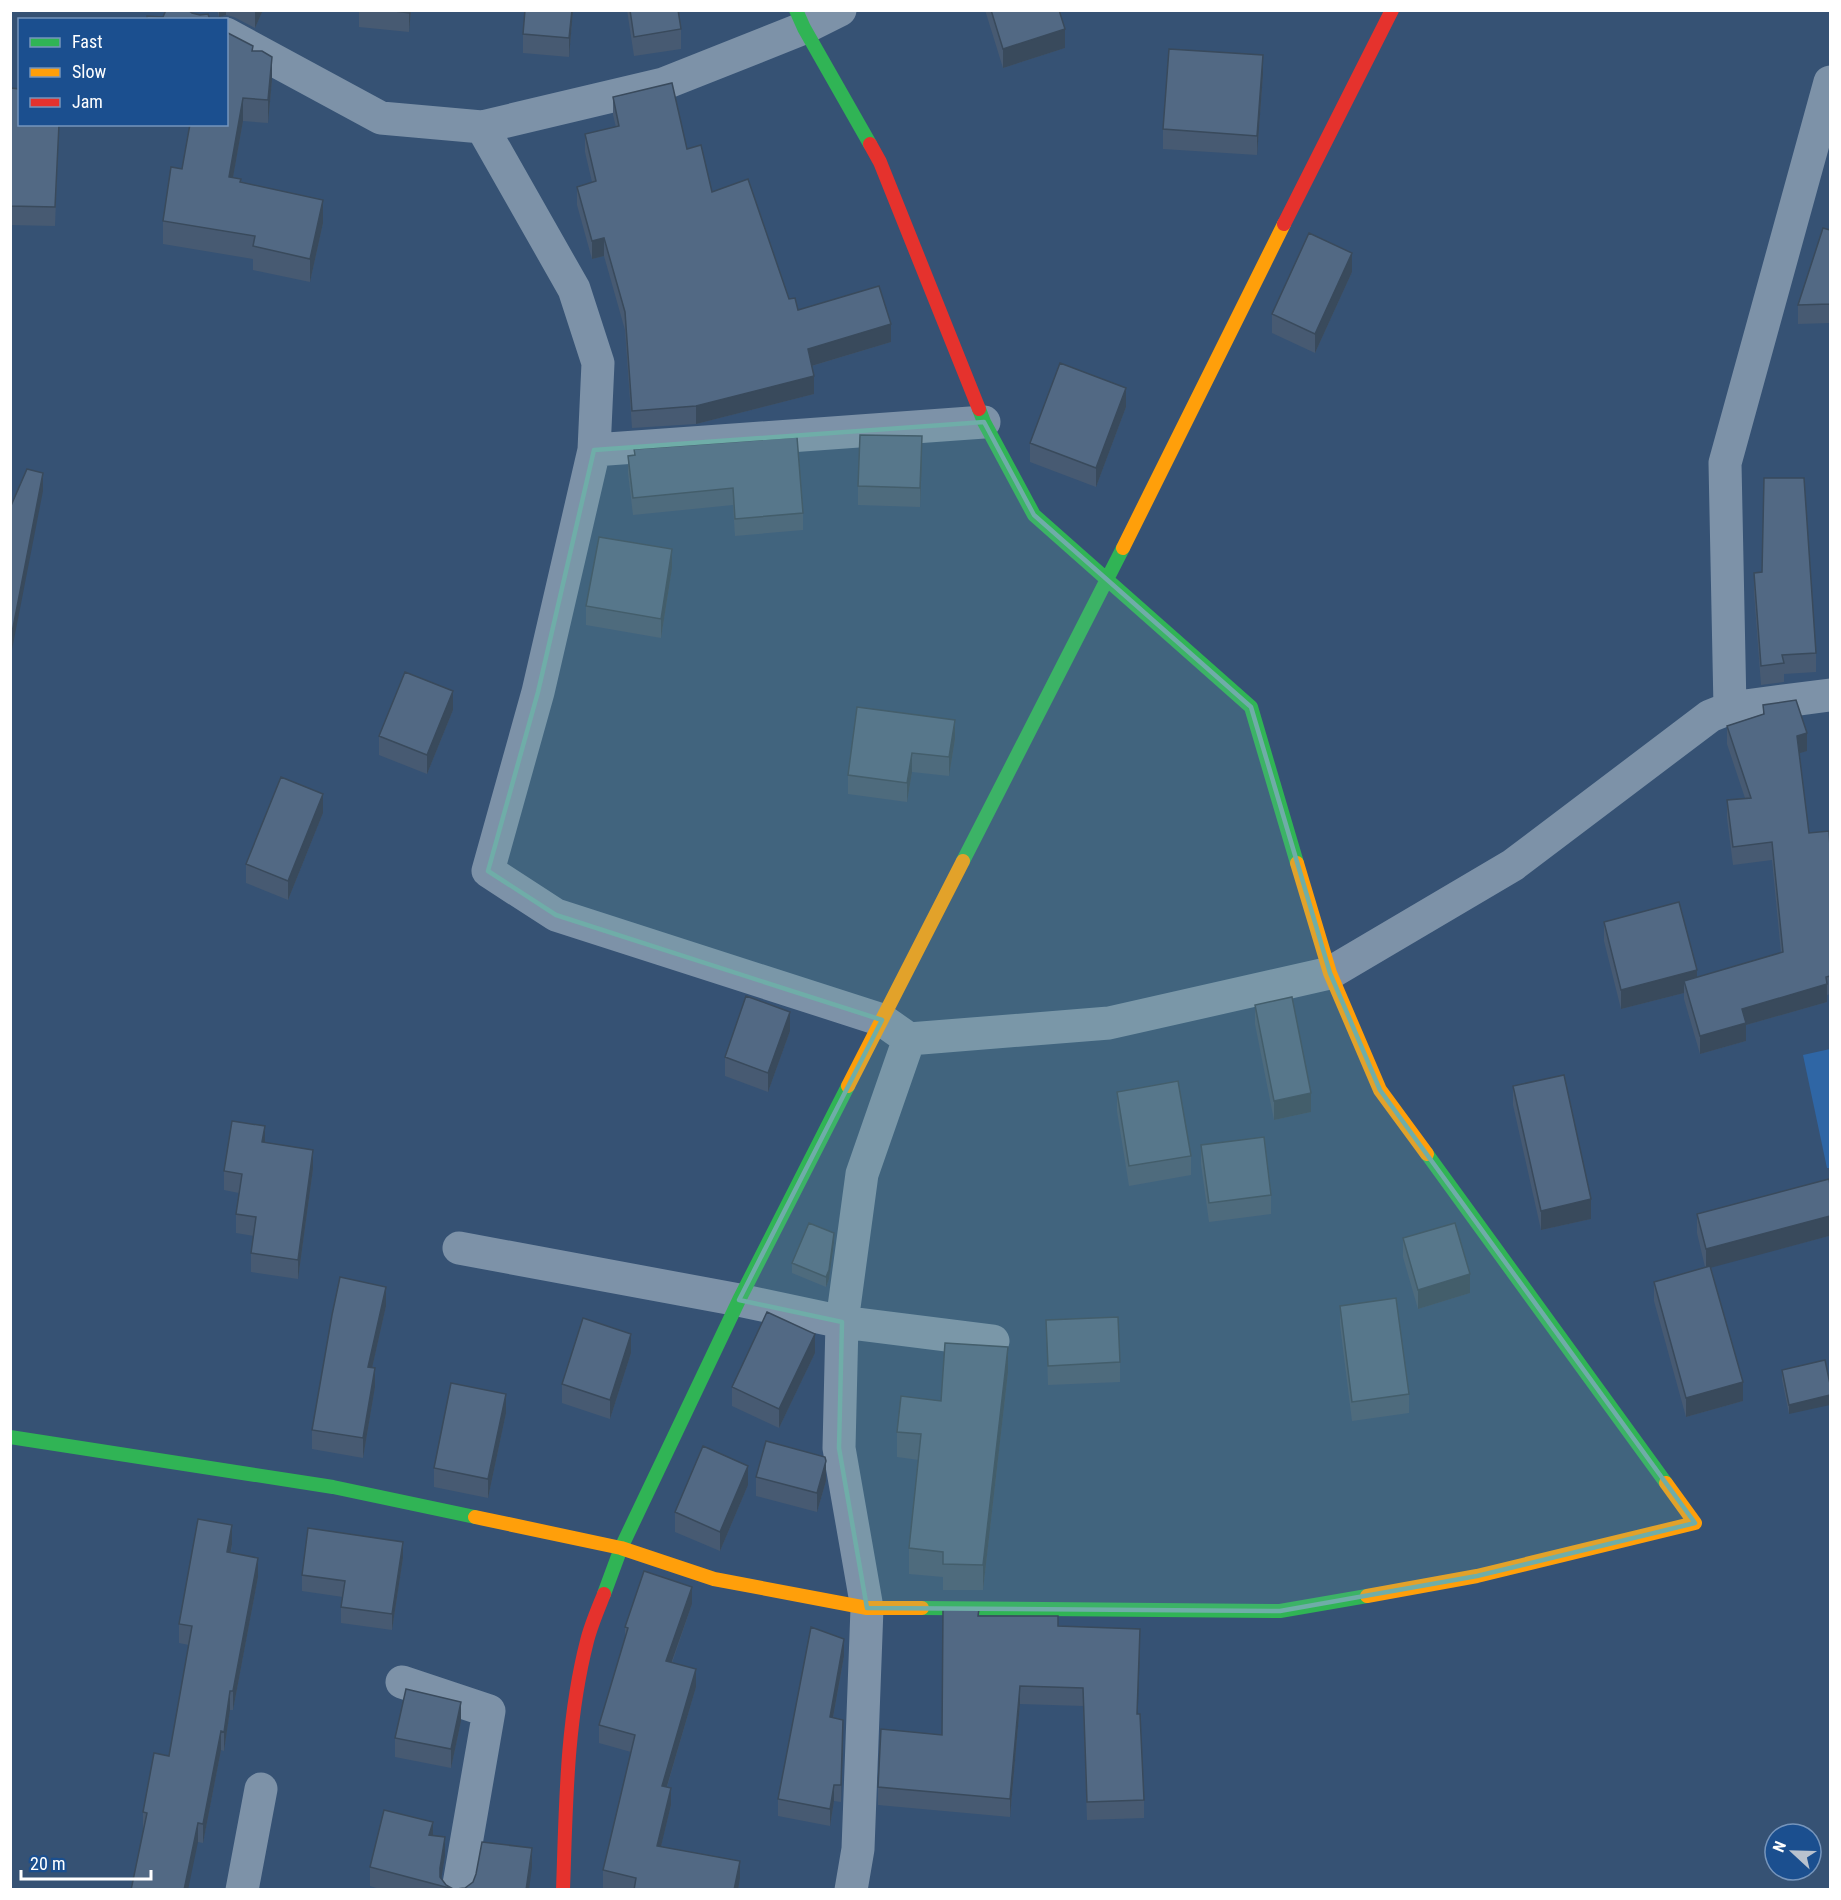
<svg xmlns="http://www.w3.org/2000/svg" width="1841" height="1900" font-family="'Roboto Condensed',sans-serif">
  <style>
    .green { fill: #2f66a5 }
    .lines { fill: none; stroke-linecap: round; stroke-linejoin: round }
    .street { stroke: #7d92a8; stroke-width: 33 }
    .fast { stroke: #30b455; stroke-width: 14 }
    .slow { stroke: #ff9f0a; stroke-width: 14 }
    .jam { stroke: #e5322d; stroke-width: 14 }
    .wall { fill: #475a72 }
    .shaded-wall { fill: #394a5c }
    .building { fill: #526984; stroke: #394a5c; stroke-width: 1.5 }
    .marked { fill: #6fada8; fill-opacity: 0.2; stroke: #6fada8; stroke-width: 4.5; stroke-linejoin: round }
  </style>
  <rect width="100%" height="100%" fill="#365274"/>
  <path class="green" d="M 1830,1049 L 1830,1168 L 1827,1168 L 1803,1055 Z"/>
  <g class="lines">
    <path class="street" d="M 226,34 L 381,118 L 482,127 L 663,84 L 804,28 L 840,10
      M 482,127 L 574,289 L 598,363 L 594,450 L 538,692 L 488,871 L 556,915 L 882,1020 L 909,1039 L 1109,1023 L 1330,973 L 1513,865 L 1710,716 L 1730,708 L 1830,695
      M 594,450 L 984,422
      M 1730,708 L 1725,463 L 1830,82
      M 459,1248 L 739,1300 L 842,1322 L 993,1341
      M 402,1682 L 489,1711 L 458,1890
      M 242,1890 L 261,1789
      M 851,1890 L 858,1849 L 867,1608 L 839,1448 L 842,1322 L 862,1174 L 909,1039"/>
    <path class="fast" d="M 796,10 L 804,28 L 870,144
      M 979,409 L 984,422 L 1034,515 L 1251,707 L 1297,863
      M 963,861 L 1123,548
      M 1427,1154 L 1666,1483
      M 10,1437 L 333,1487 L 475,1517
      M 604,1594 L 621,1548 L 739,1300 L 848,1086
      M 922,1608 L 1280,1611 L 1367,1596"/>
    <path class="slow" d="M 1123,548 L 1284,224
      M 1297,863 L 1330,973 L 1380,1090 L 1427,1154
      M 848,1086 L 963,861
      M 475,1517 L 621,1548 L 714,1579 L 867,1608 L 922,1608
      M 1367,1596 L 1477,1576 L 1695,1523 L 1666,1483"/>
    <path class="jam" d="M 870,144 L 880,162 L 979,409
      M 1284,224 L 1392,10
      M 563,1890 C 566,1807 566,1723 587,1641 C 591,1625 598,1609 604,1594"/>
  </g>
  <path class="wall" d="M 217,10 L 263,10 L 255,28 L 234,17 L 226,15 L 219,17 Z
    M 359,10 L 411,10 L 409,32 L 359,27 Z
    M 525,10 L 573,10 L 569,57 L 523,53 L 523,34 Z
    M 627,10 L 678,10 L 681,29 L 681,49 L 634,56 Z
    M 985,10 L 1059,10 L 1065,48 L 1003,68 Z
    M 253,51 L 272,80 L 268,123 L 243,121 L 233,177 L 323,223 L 310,282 L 253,270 L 253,259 L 163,244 L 163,221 L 182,169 Z
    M 1263,74 L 1257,155 L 1163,149 L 1163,129 Z
    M 10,88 L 20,124 L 59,124 L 55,226 L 10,225 Z
    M 613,97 L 687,149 L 712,192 L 789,299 L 798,310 L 891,342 L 812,366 L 814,394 L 696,424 L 632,428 L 625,330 L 604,256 L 592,259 L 577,205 L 577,187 L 592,182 L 585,152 L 585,134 L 616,127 L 613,115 Z
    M 1830,230 L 1830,323 L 1798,324 L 1798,305 Z
    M 1352,272 L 1315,353 L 1272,333 L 1272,314 Z
    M 1126,407 L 1096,487 L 1030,462 L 1030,443 Z
    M 634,449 L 803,513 L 803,530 L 735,536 L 733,505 L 633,515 L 628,473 L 628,456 L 634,455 Z
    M 922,456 L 920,507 L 858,505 L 858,486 Z
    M 672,568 L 661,638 L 586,625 L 586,606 Z
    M 1754,573 L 1816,653 L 1816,672 L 1784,674 L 1784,682 L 1761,685 L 1754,592 Z
    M 1763,705 L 1807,751 L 1799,753 L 1809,833 L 1830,847 L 1830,994 L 1827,995 L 1827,1002 L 1746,1025 L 1746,1041 L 1700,1054 L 1684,999 L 1684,993 L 1621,1009 L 1604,941 L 1604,922 L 1697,977 L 1781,953 L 1772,860 L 1733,865 L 1727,818 L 1727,800 L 1745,798 L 1727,744 L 1727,726 L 1763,714 Z
    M 453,710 L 427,774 L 379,755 L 379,736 Z
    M 955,739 L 949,776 L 912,772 L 907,802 L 848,794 L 848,775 Z
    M 323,813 L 288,900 L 246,883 L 246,864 Z
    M 1255,1005 L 1311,1112 L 1274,1120 L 1255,1024 Z
    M 790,1031 L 768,1092 L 725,1076 L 725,1057 Z
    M 1513,1086 L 1591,1219 L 1541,1230 L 1513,1105 Z
    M 1117,1092 L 1191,1156 L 1191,1175 L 1129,1186 L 1117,1111 Z
    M 265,1142 L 313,1169 L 298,1279 L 251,1272 L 251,1253 L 254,1236 L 236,1233 L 236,1214 L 239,1193 L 224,1190 L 224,1171 Z
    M 1201,1145 L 1271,1195 L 1271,1214 L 1209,1222 L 1201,1164 Z
    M 1830,1185 L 1830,1256 L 1829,1250 L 1829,1236 L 1711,1267 L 1743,1401 L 1686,1417 L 1654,1301 L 1654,1282 L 1705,1267 L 1697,1233 L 1697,1214 Z
    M 1403,1238 L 1470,1293 L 1418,1309 L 1403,1257 Z
    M 834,1242 L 829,1279 L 826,1287 L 792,1273 L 792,1263 Z
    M 386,1306 L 372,1368 L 375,1387 L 363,1458 L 312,1449 L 312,1430 Z
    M 1340,1306 L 1409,1394 L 1409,1413 L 1352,1421 L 1340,1325 Z
    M 1046,1320 L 1120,1362 L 1120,1382 L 1048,1385 Z
    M 631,1353 L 610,1419 L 562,1403 L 562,1384 Z
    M 815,1353 L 779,1428 L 732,1406 L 732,1387 Z
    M 1825,1360 L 1789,1414 L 1782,1379 L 1782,1370 Z
    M 1008,1372 L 983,1590 L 943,1590 L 943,1577 L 909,1574 L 909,1548 L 919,1460 L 897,1457 L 897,1432 L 941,1401 Z
    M 506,1413 L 488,1498 L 434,1487 L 434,1468 Z
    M 756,1477 L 826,1481 L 817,1512 L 756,1496 Z
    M 748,1485 L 720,1551 L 675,1532 L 675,1512 Z
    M 232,1544 L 231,1552 L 258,1577 L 233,1710 L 230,1710 L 224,1751 L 221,1750 L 203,1843 L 143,1831 L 143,1812 L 169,1756 L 189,1645 L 179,1643 L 179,1624 Z
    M 403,1558 L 392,1630 L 341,1623 L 341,1607 L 343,1597 L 302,1591 L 302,1575 Z
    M 692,1604 L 672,1663 L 696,1687 L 667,1787 L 671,1805 L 661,1846 L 740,1878 L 738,1890 L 611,1890 L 603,1888 L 603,1870 L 631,1752 L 599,1743 L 599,1725 L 625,1641 L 625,1627 Z
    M 979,1616 L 1058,1626 L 1140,1647 L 1137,1714 L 1144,1800 L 1144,1818 L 1087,1820 L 1083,1706 L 1020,1704 L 1010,1817 L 878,1805 L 878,1787 L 942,1735 Z
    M 844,1656 L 833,1718 L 843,1737 L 841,1802 L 834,1801 L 830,1826 L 778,1816 L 778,1799 Z
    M 461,1721 L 451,1768 L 395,1757 L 395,1738 Z
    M 445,1856 L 441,1878 L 446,1885 L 453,1890 L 383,1890 L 370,1886 L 370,1867 Z"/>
  <path class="shaded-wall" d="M 219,10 L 226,10 L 226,15 L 219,17 Z
    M 255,10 L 263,10 L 255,28 Z
    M 409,10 L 411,10 L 409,32 Z
    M 572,10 L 573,10 L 569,57 L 569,38 Z
    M 1065,29 L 1065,48 L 1003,68 L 1003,49 Z
    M 1263,55 L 1263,74 L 1257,155 L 1257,136 Z
    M 272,57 L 272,80 L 268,123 L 268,100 Z
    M 243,98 L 243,121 L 229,200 L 229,177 Z
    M 323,200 L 323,223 L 310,282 L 310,259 Z
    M 604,238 L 604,256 L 592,259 L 592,241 Z
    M 1352,253 L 1352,272 L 1315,353 L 1315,334 Z
    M 891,324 L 891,342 L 808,367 L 808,349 Z
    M 814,376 L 814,394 L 696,424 L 696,406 Z
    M 1126,388 L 1126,407 L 1096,487 L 1096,468 Z
    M 922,436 L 922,456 L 920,507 L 920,488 Z
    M 43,473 L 43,491 L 10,660 L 10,643 Z
    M 672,549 L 672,568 L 661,638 L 661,619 Z
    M 453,691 L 453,710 L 427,774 L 427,755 Z
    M 955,720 L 955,739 L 949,776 L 949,757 Z
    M 1807,733 L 1807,751 L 1797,754 L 1797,736 Z
    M 912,753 L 912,772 L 907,802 L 907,783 Z
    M 323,794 L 323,813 L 288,900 L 288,881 Z
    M 1697,970 L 1697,989 L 1684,981 L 1684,993 L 1621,1009 L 1621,990 Z
    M 1827,984 L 1827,1002 L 1746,1025 L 1746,1041 L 1700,1054 L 1700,1036 L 1742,1009 Z
    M 790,1012 L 790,1031 L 768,1092 L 768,1073 Z
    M 1311,1093 L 1311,1112 L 1274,1120 L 1274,1101 Z
    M 265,1126 L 265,1145 L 262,1142 Z
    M 313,1150 L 313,1169 L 298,1279 L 298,1260 Z
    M 1591,1199 L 1591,1219 L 1541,1230 L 1541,1211 Z
    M 1830,1216 L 1830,1236 L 1829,1231 L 1829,1236 L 1706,1269 L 1706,1249 Z
    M 834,1233 L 834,1242 L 829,1279 L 826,1287 L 826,1277 Z
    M 1470,1274 L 1470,1293 L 1418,1309 L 1418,1290 Z
    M 386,1287 L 386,1306 L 368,1386 L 368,1367 Z
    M 631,1334 L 631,1353 L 610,1419 L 610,1400 Z
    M 815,1334 L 815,1353 L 779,1428 L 779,1409 Z
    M 1008,1347 L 1008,1372 L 983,1590 L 983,1565 Z
    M 375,1368 L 375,1387 L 363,1458 L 363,1438 Z
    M 1743,1382 L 1743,1401 L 1686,1417 L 1686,1398 Z
    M 506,1394 L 506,1413 L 488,1498 L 488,1479 Z
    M 1830,1395 L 1830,1405 L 1789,1414 L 1789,1405 Z
    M 826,1461 L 826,1481 L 817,1512 L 817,1493 Z
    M 748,1466 L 748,1485 L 720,1551 L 720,1532 Z
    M 232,1525 L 232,1544 L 227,1571 L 227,1552 Z
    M 403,1542 L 403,1558 L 392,1630 L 392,1614 Z
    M 258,1558 L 258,1577 L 233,1710 L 233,1691 Z
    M 692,1587 L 692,1604 L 666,1678 L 666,1661 Z
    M 1140,1629 L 1140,1647 L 1137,1732 L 1137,1714 Z
    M 844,1639 L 844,1656 L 830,1734 L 830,1717 Z
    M 696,1669 L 696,1687 L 662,1803 L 662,1786 Z
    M 1020,1686 L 1020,1704 L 1010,1817 L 1010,1799 Z
    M 230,1691 L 230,1710 L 224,1751 L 224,1732 Z
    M 461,1702 L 461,1721 L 451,1768 L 451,1749 Z
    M 843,1720 L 843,1737 L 841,1802 L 841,1785 Z
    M 221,1731 L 221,1750 L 203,1843 L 203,1824 Z
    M 834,1785 L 834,1801 L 830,1826 L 830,1809 Z
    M 671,1788 L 671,1805 L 657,1863 L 657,1846 Z
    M 433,1822 L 433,1841 L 429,1835 Z
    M 198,1823 L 198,1842 L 188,1890 L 184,1890 Z
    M 445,1837 L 445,1856 L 440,1887 L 440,1868 Z
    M 532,1848 L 532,1867 L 529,1890 L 526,1890 Z
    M 740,1861 L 740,1878 L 738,1890 L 734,1890 Z"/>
  <path class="building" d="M 166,10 L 188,10 L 192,13 L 200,15 L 208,14 L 210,20 L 147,20 L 147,16 L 163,17 Z
    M 387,10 L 409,10 L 409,13 Z
    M 525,10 L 572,10 L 569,38 L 523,34 Z
    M 630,10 L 678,10 L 681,29 L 634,37 Z
    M 991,10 L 1059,10 L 1065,29 L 1003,49 Z
    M 226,32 L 253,46 L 252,51 L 262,51 L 272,57 L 268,100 L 243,98 L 229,177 L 241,179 L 240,182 L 323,200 L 310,259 L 253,246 L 255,236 L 163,221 L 171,167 L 182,169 L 190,124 L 226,124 Z
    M 1169,49 L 1263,55 L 1257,136 L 1163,129 Z
    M 672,83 L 687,149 L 701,145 L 712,192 L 748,179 L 789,299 L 795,298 L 798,310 L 879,286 L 891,324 L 808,349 L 814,376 L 696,406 L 632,411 L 625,312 L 604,238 L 592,241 L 577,187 L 596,181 L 585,134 L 619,126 L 613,97 Z
    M 10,88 L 20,89 L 20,124 L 59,124 L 55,207 L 10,206 Z
    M 1823,228 L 1830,230 L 1830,304 L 1798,305 Z
    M 1309,233 L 1352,253 L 1315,334 L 1272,314 Z
    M 1060,363 L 1126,388 L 1096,468 L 1030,443 Z
    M 860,435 L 922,436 L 920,488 L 858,486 Z
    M 797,437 L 803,513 L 735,519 L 733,488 L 633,498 L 628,456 L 635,455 L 634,449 Z
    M 27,469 L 43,473 L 10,643 L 10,508 Z
    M 1764,478 L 1804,478 L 1816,653 L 1782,655 L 1784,663 L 1761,666 L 1754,573 L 1762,572 Z
    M 599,537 L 672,549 L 661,619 L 586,606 Z
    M 405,672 L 453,691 L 427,755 L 379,736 Z
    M 1796,700 L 1807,733 L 1797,736 L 1809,833 L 1829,831 L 1830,847 L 1830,976 L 1826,977 L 1827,984 L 1742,1009 L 1746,1023 L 1700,1036 L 1684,981 L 1783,952 L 1772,842 L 1733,847 L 1727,800 L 1751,798 L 1727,726 L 1764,714 L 1763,705 Z
    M 857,707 L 955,720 L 949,757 L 912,753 L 907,783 L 848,775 Z
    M 281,777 L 323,794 L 288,881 L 246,864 Z
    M 1679,902 L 1697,970 L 1621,990 L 1604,922 Z
    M 746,996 L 790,1012 L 768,1073 L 725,1057 Z
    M 1292,997 L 1311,1093 L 1274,1101 L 1255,1005 Z
    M 1564,1075 L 1591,1199 L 1541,1211 L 1513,1086 Z
    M 1178,1081 L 1191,1156 L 1129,1166 L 1117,1092 Z
    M 232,1121 L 265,1126 L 262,1142 L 313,1150 L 298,1260 L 251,1253 L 256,1217 L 236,1214 L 242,1174 L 224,1171 Z
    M 1264,1137 L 1271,1195 L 1209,1203 L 1201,1145 Z
    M 1829,1179 L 1830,1185 L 1830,1216 L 1706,1249 L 1697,1214 Z
    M 809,1223 L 834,1233 L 829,1270 L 826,1277 L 792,1263 Z
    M 1455,1223 L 1470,1274 L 1418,1290 L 1403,1238 Z
    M 1710,1266 L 1743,1382 L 1686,1398 L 1654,1282 Z
    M 340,1277 L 386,1287 L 368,1367 L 375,1368 L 363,1438 L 312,1430 L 332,1315 Z
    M 1396,1298 L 1409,1394 L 1352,1402 L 1340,1306 Z
    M 767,1312 L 815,1334 L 779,1409 L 732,1387 Z
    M 1118,1317 L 1120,1362 L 1048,1366 L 1046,1320 Z
    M 583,1318 L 631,1334 L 610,1400 L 562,1384 Z
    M 945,1343 L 1008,1347 L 983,1565 L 943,1564 L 943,1552 L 909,1548 L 921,1434 L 897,1432 L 901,1396 L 941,1401 Z
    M 1825,1360 L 1830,1384 L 1830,1395 L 1789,1405 L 1782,1370 Z
    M 451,1383 L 506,1394 L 488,1479 L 434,1468 Z
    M 766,1441 L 825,1457 L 826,1461 L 817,1493 L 756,1477 Z
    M 703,1446 L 748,1466 L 720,1532 L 675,1512 Z
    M 198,1519 L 232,1525 L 227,1552 L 258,1558 L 233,1691 L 230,1691 L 224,1732 L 221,1731 L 203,1824 L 198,1823 L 184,1890 L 131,1890 L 147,1813 L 143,1812 L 154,1753 L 169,1756 L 192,1626 L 179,1624 Z
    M 308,1528 L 403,1542 L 392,1614 L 341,1607 L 345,1581 L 302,1575 Z
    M 644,1571 L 692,1587 L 666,1661 L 696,1669 L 662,1786 L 671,1788 L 657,1846 L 740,1861 L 734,1890 L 634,1890 L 636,1878 L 603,1870 L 635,1735 L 599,1725 L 628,1628 L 625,1627 Z
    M 943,1609 L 979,1609 L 978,1616 L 1058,1616 L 1058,1626 L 1140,1629 L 1137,1714 L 1140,1714 L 1144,1800 L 1087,1802 L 1083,1688 L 1020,1686 L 1010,1799 L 878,1787 L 881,1729 L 942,1735 Z
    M 811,1627 L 844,1639 L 830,1717 L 843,1720 L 841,1785 L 834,1785 L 830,1809 L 778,1799 Z
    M 406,1689 L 461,1702 L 451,1749 L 395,1738 Z
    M 384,1810 L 433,1822 L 429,1835 L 445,1837 L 440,1868 L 440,1877 L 446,1885 L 453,1889 L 370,1867 Z
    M 482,1842 L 532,1848 L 526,1890 L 456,1889 L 465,1888 L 473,1882 L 476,1874 Z"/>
  <path class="marked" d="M 984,422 L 1034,515 L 1251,707 L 1330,973 L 1380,1090 L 1695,1523 L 1477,1576 L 1280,1611 L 867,1608 L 839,1448 L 842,1322 L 739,1300 L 882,1020 L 556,915 L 488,871 L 538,692 L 594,450 Z"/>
  <rect width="1841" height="1900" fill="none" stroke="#ffffff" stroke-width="24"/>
  <rect x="18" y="18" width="210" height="108" fill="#1b4f8f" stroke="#7695bc" stroke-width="1.5"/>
  <rect x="30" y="38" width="30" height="9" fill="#30b455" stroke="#7695bc" stroke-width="1.5"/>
  <text x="72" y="48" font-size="18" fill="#ffffff">Fast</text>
  <rect x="30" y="68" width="30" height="9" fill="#ff9f0a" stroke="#7695bc" stroke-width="1.5"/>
  <text x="72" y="78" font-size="18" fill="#ffffff">Slow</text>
  <rect x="30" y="98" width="30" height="9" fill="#e5322d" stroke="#7695bc" stroke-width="1.5"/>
  <text x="72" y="108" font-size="18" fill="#ffffff">Jam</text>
  <g transform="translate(1793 1852) rotate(292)"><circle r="28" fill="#1b4f8f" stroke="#7695bc" stroke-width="1.5"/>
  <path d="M0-4.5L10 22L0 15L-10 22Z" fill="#b9c2ce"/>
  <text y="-9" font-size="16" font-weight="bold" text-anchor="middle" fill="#ffffff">N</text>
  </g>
  <path d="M21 1870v9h130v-9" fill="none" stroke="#ffffff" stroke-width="3"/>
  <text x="30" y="1870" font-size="18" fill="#ffffff" stroke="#1b4f8f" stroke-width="4.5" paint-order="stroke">20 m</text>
</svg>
